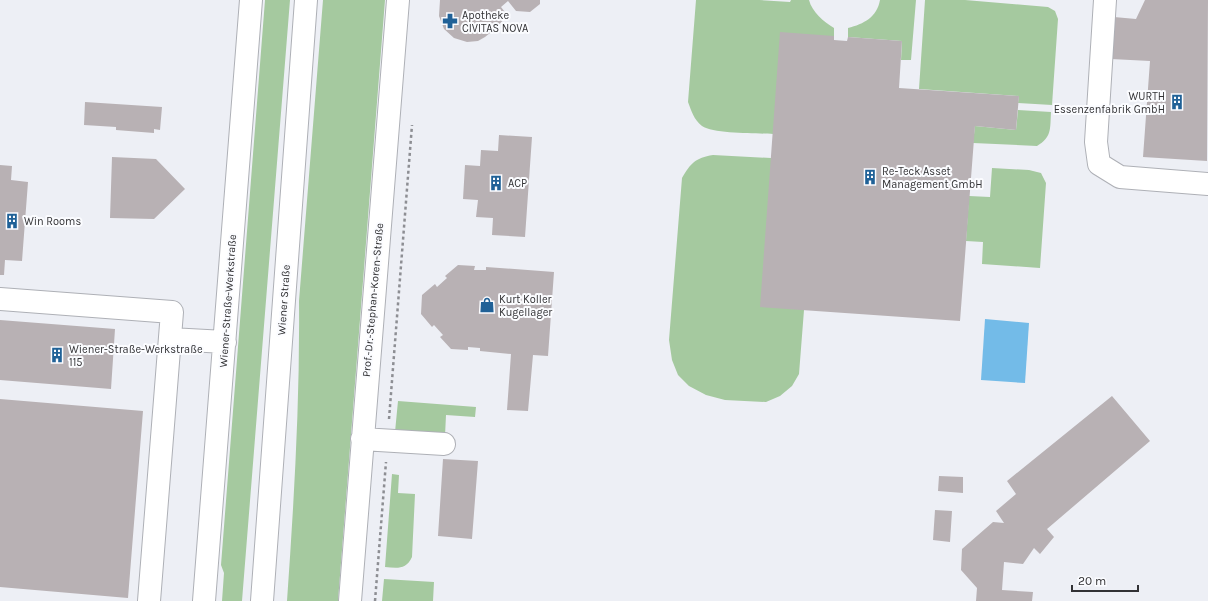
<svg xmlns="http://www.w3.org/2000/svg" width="1208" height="601" font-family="Karla,sans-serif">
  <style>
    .green { fill: #a5c99f }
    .water { fill: #73bbe8 }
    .building { fill: #b8b1b4 }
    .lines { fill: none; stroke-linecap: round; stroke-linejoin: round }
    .minor-casing { stroke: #aeb0b6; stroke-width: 24 }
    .major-casing { stroke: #aeb0b6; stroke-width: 24 }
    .path { stroke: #8d8e93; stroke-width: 2.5; stroke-dasharray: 3 3; stroke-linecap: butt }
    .minor { stroke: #fff; stroke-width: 22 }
    .major { stroke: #fff; stroke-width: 22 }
    .labels { text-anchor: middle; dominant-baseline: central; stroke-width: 4; stroke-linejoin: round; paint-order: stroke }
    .poi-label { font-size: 11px; fill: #313134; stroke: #fbfcff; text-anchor: start }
    .street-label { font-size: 11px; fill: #313134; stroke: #fbfcff }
  </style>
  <rect width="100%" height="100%" fill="#edeff5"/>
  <path class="green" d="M 265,0 L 290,0 L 242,601 L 222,601 L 224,573 L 221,565 Z
    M 323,0 L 385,0 L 338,601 L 287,601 C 294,501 300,401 299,301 Z
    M 696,0 L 759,0 L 790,2 L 791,0 L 809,0 C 812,12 824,22 834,28 L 834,36 L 773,134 C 757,133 714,134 702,126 C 694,120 691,110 688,102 Z
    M 880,0 L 916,0 L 911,60 L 901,60 L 902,41 L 848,37 L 848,28 C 864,24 877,17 880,0 Z
    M 925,0 L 965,0 L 1048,7 L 1055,11 L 1058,19 L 1052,105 L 1018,103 L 1019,96 L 919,89 Z
    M 1018,110 L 1051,112 C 1050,129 1052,137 1037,146 L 973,143 L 975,126 L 1016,130 Z
    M 713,155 L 771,158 L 804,310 L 799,374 L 792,386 L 780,396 L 766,402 L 725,400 L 706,395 L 689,386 L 678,375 L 672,360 L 669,340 L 682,178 C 691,163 695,158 713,155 Z
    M 992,168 L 1029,170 L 1041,173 L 1046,183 L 1040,268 L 982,264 L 983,242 L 966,241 L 969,196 L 990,197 Z
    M 398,401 L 476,407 L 475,417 L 446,415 L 445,436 L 395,432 Z
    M 392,474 L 399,475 L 398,493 L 415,494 L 412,557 C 406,570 397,568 385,567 Z
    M 384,579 L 434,582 L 433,601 L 382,601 Z"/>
  <path class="water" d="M 985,319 L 1029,323 L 1025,383 L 981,380 Z"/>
  <path class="building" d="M 440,0 L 540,0 L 540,4 L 530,12 L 516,11 L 508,1 L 501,7 L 508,16 L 497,26 L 495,25 L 490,33 L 485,37 L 478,41 L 467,42 L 454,38 L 444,29 L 439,16 Z
    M 1145,0 L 1208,0 L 1207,161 L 1143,157 L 1150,61 L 1111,59 L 1114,17 L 1136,19 Z
    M 780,32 L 834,36 L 834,40 L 847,41 L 848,37 L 902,41 L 899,88 L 1019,96 L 1016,130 L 975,126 L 960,321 L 760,307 Z
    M 85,102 L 162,107 L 160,130 L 154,129 L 154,133 L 116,130 L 116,127 L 84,125 Z
    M 499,135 L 532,137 L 525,237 L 492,235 L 493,218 L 476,217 L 478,200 L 463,199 L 465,165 L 480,166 L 481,150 L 498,151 Z
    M 112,157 L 156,159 L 185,189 L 154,219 L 110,218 Z
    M 0,165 L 12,166 L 11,180 L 28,182 L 22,261 L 5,260 L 4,275 L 0,275 Z
    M 458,265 L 475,266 L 474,270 L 486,270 L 486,267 L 554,272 L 548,356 L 533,355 L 528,411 L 507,410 L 511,354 L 480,351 L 480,348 L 468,347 L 468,350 L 451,349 L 440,337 L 443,335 L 434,325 L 432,327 L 421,314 L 422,295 L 435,284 L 437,287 L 447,278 L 445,276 Z
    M 0,320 L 115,329 L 111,389 L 0,380 Z
    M 1112,396 L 1150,441 L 1047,529 L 1054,537 L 1040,554 L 1034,548 L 1023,564 L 1004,562 L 1002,590 L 1033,592 L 1032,601 L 976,601 L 977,588 L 961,570 L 962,549 L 993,522 L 1004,523 L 996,511 L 1016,494 L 1007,481 Z
    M 0,399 L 143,411 L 128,598 L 0,587 Z
    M 443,459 L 478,461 L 472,539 L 438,536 Z
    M 939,476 L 963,477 L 963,493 L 938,491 Z
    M 935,510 L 952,511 L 950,542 L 933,540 Z"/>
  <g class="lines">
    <g class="minor-casing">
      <path id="minor" d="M 1105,0 L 1096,142 L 1099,164 L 1120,177 L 1208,184
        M 0,299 L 172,312 L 149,601
        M 170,339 L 225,342
        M 362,439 L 444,444
        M 204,601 L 251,0
        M 350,601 L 398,0"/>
    </g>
    <g class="major-casing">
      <path id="major" d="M 262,601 L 306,0"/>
    </g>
    <path class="path" d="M 389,419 L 412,125
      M 375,601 L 386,462"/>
    <use href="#minor" class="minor"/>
    <use href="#major" class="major"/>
  </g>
  <defs>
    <g id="pharmacy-bare" transform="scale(1.2)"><path d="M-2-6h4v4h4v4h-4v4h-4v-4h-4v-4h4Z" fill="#206197" stroke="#fbfcff" stroke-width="2.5" paint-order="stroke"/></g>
    <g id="building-bare" transform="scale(1.2)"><path d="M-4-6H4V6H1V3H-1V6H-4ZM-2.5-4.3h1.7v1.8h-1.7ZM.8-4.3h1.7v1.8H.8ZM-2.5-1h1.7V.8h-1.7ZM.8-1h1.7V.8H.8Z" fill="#206197" stroke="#fbfcff" stroke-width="2.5" paint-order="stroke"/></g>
    <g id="shop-bare" transform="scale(1.2)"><path d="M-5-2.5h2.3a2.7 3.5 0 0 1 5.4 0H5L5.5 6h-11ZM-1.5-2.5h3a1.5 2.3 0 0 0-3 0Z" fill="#206197" stroke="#fbfcff" stroke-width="2.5" paint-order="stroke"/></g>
  </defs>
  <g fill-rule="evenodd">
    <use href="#pharmacy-bare" x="450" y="21"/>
    <use href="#building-bare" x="1177" y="102"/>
    <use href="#building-bare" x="870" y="177"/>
    <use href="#building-bare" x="496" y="183"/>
    <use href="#building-bare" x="12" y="221"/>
    <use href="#shop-bare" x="487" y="305"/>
    <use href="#building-bare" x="57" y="355"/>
  </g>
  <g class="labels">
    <g class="poi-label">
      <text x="462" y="15">Apotheke<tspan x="462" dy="13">CIVITAS NOVA</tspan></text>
      <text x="1165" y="96" text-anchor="end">WURTH<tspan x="1165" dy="13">Essenzenfabrik GmbH</tspan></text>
      <text x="882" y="171">Re-Teck Asset<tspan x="882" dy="13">Management GmbH</tspan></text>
      <text x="508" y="183">ACP</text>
      <text x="24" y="221">Win Rooms</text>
      <text x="499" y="299">Kurt Koller<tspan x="499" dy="13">Kugellager</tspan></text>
      <text x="69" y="349">Wiener-Straße-Werkstraße<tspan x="69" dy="13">115</tspan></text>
    </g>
    <g class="street-label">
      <text transform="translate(284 300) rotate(-86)">Wiener Straße</text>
      <text transform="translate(373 300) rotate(-85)">Prof.-Dr.-Stephan-Koren-Straße</text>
      <text transform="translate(228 301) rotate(-86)">Wiener-Straße-Werkstraße</text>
    </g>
  </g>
  <path d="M1072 585v6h66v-6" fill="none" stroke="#313134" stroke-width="2"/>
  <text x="1078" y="585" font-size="12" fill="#313134" stroke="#fbfcff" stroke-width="3" paint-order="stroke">20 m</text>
</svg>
